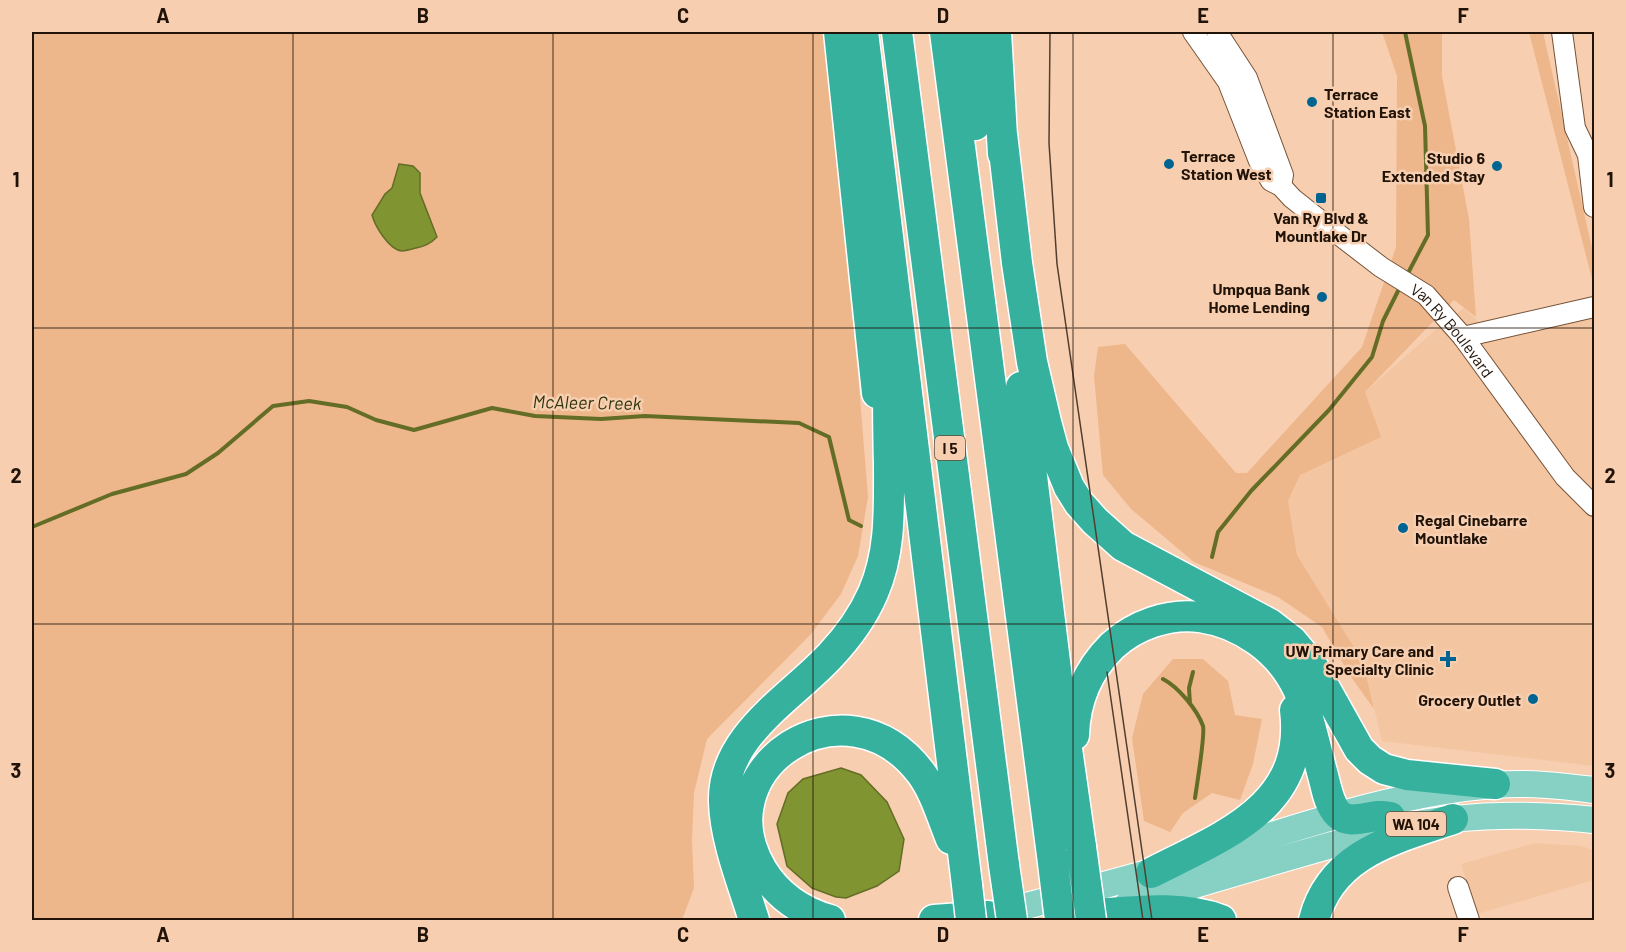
<svg xmlns="http://www.w3.org/2000/svg" width="1626" height="952" font-family="Barlow,sans-serif">
  <style>
    .built { fill: #f4c5a1 }
    .green { fill: #edb68b }
    .water { fill: #819432; stroke: #646d25; stroke-width: 1.5 }
    .lines { fill: none; stroke-linecap: round; stroke-linejoin: round }
    .stream { stroke: #646d25; stroke-width: 4 }
    .minor-casing { stroke: #765338; stroke-width: 22 }
    .major-casing { stroke: #fff; stroke-width: 28 }
    .highway-casing { stroke: #fff; stroke-width: 33 }
    .minor { stroke: #fff; stroke-width: 20 }
    .major { stroke: #86d0c4; stroke-width: 26 }
    .highway { stroke: #36b19d; stroke-width: 30 }
    .tram { stroke: #523e2f; stroke-width: 1.5 }
    .highway-bridge-casing { stroke: #fff; stroke-width: 33; stroke-linecap: butt }
    .highway-bridge { stroke: #36b19d; stroke-width: 30 }
    .grid { fill: none; stroke: #211308; stroke-width: 1.5; stroke-opacity: 0.55 }
    .poi-dot { fill: #006493; stroke: #f7cfb0; stroke-width: 2 }
    .labels { text-anchor: middle; dominant-baseline: central; stroke-width: 5; stroke-linejoin: round; paint-order: stroke }
    .shield { fill: #f7cfb0; stroke: #614b3a; stroke-width: 1.5 }
    .shield-label { font-size: 15px; font-weight: bold; fill: #211308 }
    .poi-label { font-size: 16px; font-weight: bold; fill: #211308; stroke: #f7cfb0; text-anchor: end }
    .street-label { font-size: 16px; fill: #211308; stroke: #f7cfb0 }
    .water-label { font-size: 18px; font-style: italic; fill: #2e350d; stroke: #f7cfb0 }
    .neatline { fill: none; stroke: #211308; stroke-width: 2 }
    .grid-label { font-size: 20px; text-anchor: middle; font-weight: bold; fill: #211308 }
  </style>
  <rect width="100%" height="100%" fill="#f7cfb0"/>
  <path class="built" d="M 1464,308 L 1492,335 L 1594,315 L 1594,766 L 1382,741 L 1363,662 L 1297,555 L 1288,501 L 1300,475 L 1365,392 L 1440,326 Z
    M 1535,843 L 1581,846 L 1594,850 L 1594,880 L 1477,914 L 1461,864 Z"/>
  <path class="green" d="M 32,32 L 823,32 L 858,373 L 868,497 L 858,556 L 841,594 L 811,634 L 707,739 L 694,793 L 692,840 L 694,888 L 682,920 L 32,920 Z
    M 1382,32 L 1444,32 L 1442,32 L 1442,76 L 1469,219 L 1476,317 L 1454,300 L 1365,392 L 1381,437 L 1300,475 L 1288,501 L 1297,555 L 1363,662 L 1374,709 L 1349,674 L 1322,627 L 1278,597 L 1194,562 L 1131,509 L 1103,475 L 1094,376 L 1098,347 L 1125,344 L 1236,473 L 1247,473 L 1362,347 L 1396,247 L 1397,76 Z
    M 1529,32 L 1543,32 L 1594,257 L 1594,287 Z
    M 1173,659 L 1203,659 L 1228,681 L 1235,715 L 1262,719 L 1253,764 L 1240,800 L 1212,793 L 1183,813 L 1170,832 L 1144,821 L 1132,738 L 1143,694 Z"/>
  <path class="water" d="M 399,164 L 413,166 L 420,173 L 420,193 L 437,237 C 430,244 425,246 416,248 C 412,249 406,251 402,251 C 389,250 375,226 372,215 L 385,194 L 392,188 Z
    M 841,768 L 861,775 L 887,802 L 904,839 L 899,871 L 877,886 L 846,898 L 836,897 L 812,888 L 787,866 L 777,824 L 788,793 L 803,779 Z"/>
  <g class="lines">
    <path class="stream" d="M 1405,32 L 1425,126 L 1428,235 L 1407,275
      M 32,527 L 112,494 L 186,474 L 218,453 L 273,406 L 309,401 L 347,407 L 376,420 L 414,430 L 492,408 L 535,416 L 601,419 L 645,416 L 799,423 L 829,437 L 849,520 L 861,526
      M 1212,557 L 1218,532 L 1251,491 L 1329,410 L 1372,357 L 1383,321 L 1400,287
      M 1163,679 C 1178,687 1197,709 1203,726 C 1205,734 1197,785 1195,798
      M 1190,704 L 1189,688 L 1193,672"/>
    <g class="minor-casing">
      <g id="minor">
        <path id="s1" d="M 1193,32 L 1228,82 L 1259,161 L 1271,181 L 1281,186 L 1292,198 L 1312,214 L 1381,267 L 1426,295 L 1463,337 L 1565,477 L 1594,506"/>
        <path d="M 1217,32 L 1247,78 L 1283,175 L 1281,186"/>
        <path d="M 1562,32 L 1575,128 L 1588,155 L 1594,207"/>
        <path d="M 1463,337 L 1594,307"/>
        <path d="M 1458,887 L 1469,920"/>
      </g>
    </g>
    <g class="major-casing">
      <path id="major" d="M 1127,905 C 1194,885 1261,865 1328,846 C 1370,835 1410,823 1453,819 C 1500,814 1548,815 1594,820
        M 993,915 C 1062,896 1131,879 1199,858 C 1293,829 1397,792 1495,785 C 1527,782 1562,786 1594,790"/>
    </g>
    <g class="highway-casing">
      <path id="highway" d="M 839,32 L 877,393
        M 863,32 L 967,885
        M 897,32 L 1004,865
        M 945,32 L 1052,855
        M 971,32 L 975,125
        M 996,32 L 1003,154
        M 1002,134 L 1017,263 L 1032,362 L 1046,422 L 1053,448 L 1069,487 L 1079,503 L 1095,521 L 1123,546 L 1270,624 L 1292,641 L 1312,665 L 1359,749 L 1370,760 L 1384,769 L 1407,775 L 1495,784
        M 1021,387 L 1058,686 L 1081,847
        M 1074,735 C 1075,700 1087,671 1112,646 C 1135,625 1168,613 1200,617 C 1241,623 1280,650 1298,689 C 1309,715 1315,745 1322,772 C 1326,785 1328,804 1338,814 C 1352,827 1372,812 1390,817
        M 1151,873 C 1223,836 1307,807 1295,710
        M 1095,914 C 1136,911 1182,905 1221,920
        M 754,920 C 743,884 725,840 724,802 C 722,736 790,699 830,656 C 847,638 863,616 873,593 C 891,552 889,508 889,464 C 888,432 888,400 888,368
        M 830,920 C 802,912 778,896 762,870 C 701,768 845,673 921,773 C 935,792 942,817 951,839
        M 934,920 L 988,916
        M 1314,920 C 1331,853 1395,839 1453,819"/>
    </g>
    <use href="#minor" class="minor"/>
    <use href="#major" class="major"/>
    <use href="#highway" class="highway"/>
    <path class="tram" d="M 1050,32 L 1049,143 L 1057,264 L 1152,920
      M 1107,672 L 1143,920"/>
    <g class="highway-bridge-casing">
      <path id="highway-bridge" d="M 1081,847 L 1091,920
        M 1052,855 L 1060,920
        M 1004,865 L 1012,920
        M 967,885 L 971,920"/>
    </g>
    <use href="#highway-bridge" class="highway-bridge"/>
  </g>
  <path class="grid" d="M 293,32 L 293,920M 553,32 L 553,920M 813,32 L 813,920M 1073,32 L 1073,920M 1333,32 L 1333,920M 32,328 L 1594,328M 32,624 L 1594,624"/>
  <g class="poi-dot">
    <circle cx="1312" cy="102" r="6"/>
    <circle cx="1169" cy="164" r="6"/>
    <circle cx="1497" cy="166" r="6"/>
    <rect x="1315" y="192" width="12" height="12" rx="3"/>
    <circle cx="1322" cy="297" r="6"/>
    <circle cx="1403" cy="528" r="6"/>
    <path d="M1445 650h6v6h6v6h-6v6h-6v-6h-6v-6h6z"/>
    <circle cx="1533" cy="699" r="6"/>
  </g>
  <g class="labels">
    <g class="shield">
      <rect x="935" y="436" width="30" height="24" rx="4.5"/>
      <rect x="1386" y="812" width="60" height="24" rx="4.5"/>
    </g>
    <g class="shield-label">
      <text x="950" y="448">I 5</text>
      <text x="1416" y="824">WA 104</text>
    </g>
    <g class="poi-label">
      <text x="1324" y="93" text-anchor="start">Terrace<tspan x="1324" dy="18">Station East</tspan></text>
      <text x="1181" y="155" text-anchor="start">Terrace<tspan x="1181" dy="18">Station West</tspan></text>
      <text x="1485" y="157">Studio 6<tspan x="1485" dy="18">Extended Stay</tspan></text>
      <text x="1321" y="217" text-anchor="middle">Van Ry Blvd &amp;<tspan x="1321" dy="18">Mountlake Dr</tspan></text>
      <text x="1310" y="288">Umpqua Bank<tspan x="1310" dy="18">Home Lending</tspan></text>
      <text x="1415" y="519" text-anchor="start">Regal Cinebarre<tspan x="1415" dy="18">Mountlake</tspan></text>
      <text x="1434" y="650">UW Primary Care and<tspan x="1434" dy="18">Specialty Clinic</tspan></text>
      <text x="1521" y="699">Grocery Outlet</text>
    </g>
    <g class="street-label">
      <text stroke="none"><textPath href="#s1" startOffset="406">Van Ry Boulevard</textPath></text>
    </g>
    <g class="water-label">
      <text transform="translate(587 402) rotate(1)">McAleer Creek</text>
    </g>
  </g>
  <rect width="1626" height="952" fill="none" stroke="#f7cfb0" stroke-width="66"/>
  <rect x="33" y="33" width="1560" height="886" class="neatline"/>
  <g class="grid-label">
    <text x="163" y="23">A</text>
    <text x="423" y="23">B</text>
    <text x="683" y="23">C</text>
    <text x="943" y="23">D</text>
    <text x="1203" y="23">E</text>
    <text x="1463" y="23">F</text>
    <text x="16" y="187">1</text>
    <text x="1610" y="187">1</text>
    <text x="16" y="483">2</text>
    <text x="1610" y="483">2</text>
    <text x="16" y="778">3</text>
    <text x="1610" y="778">3</text>
    <text x="163" y="942">A</text>
    <text x="423" y="942">B</text>
    <text x="683" y="942">C</text>
    <text x="943" y="942">D</text>
    <text x="1203" y="942">E</text>
    <text x="1463" y="942">F</text>
  </g>
</svg>
